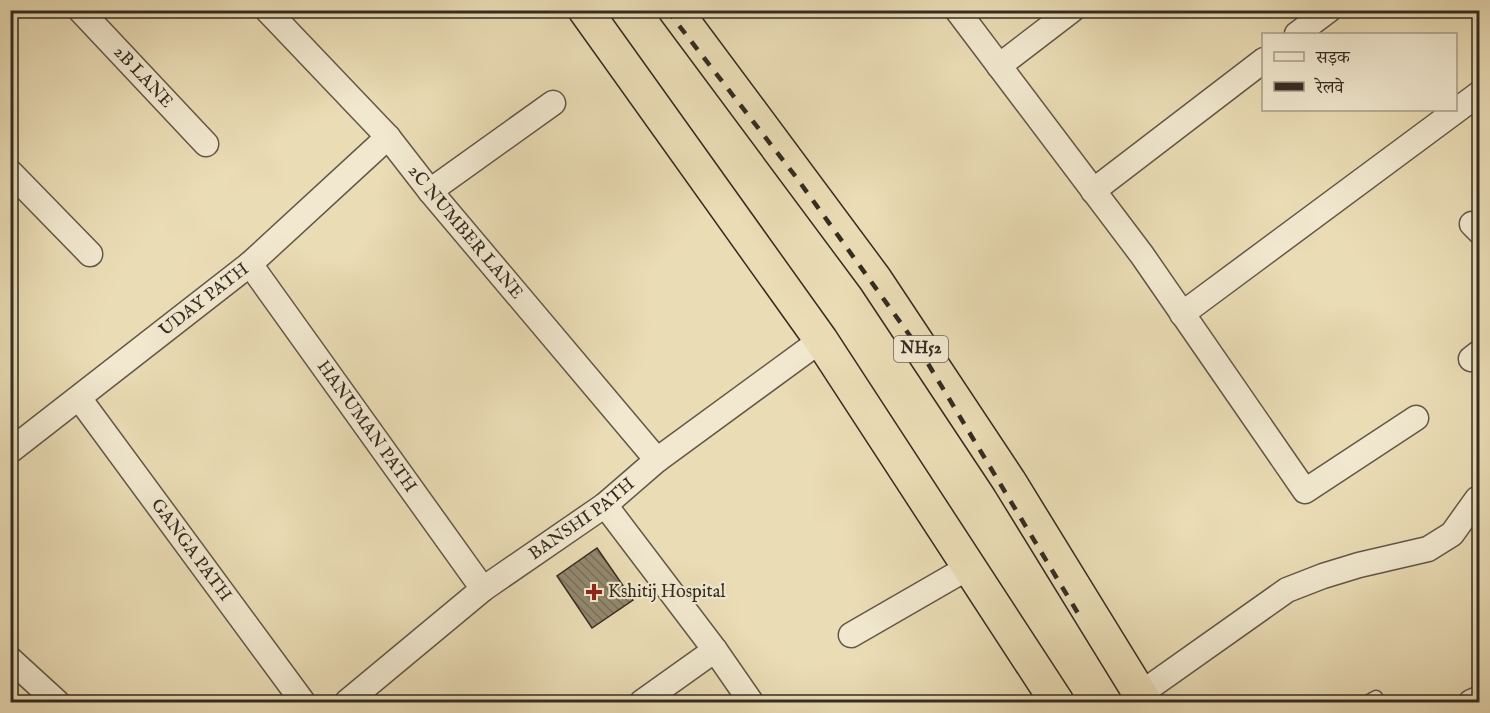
<svg xmlns="http://www.w3.org/2000/svg" width="1490" height="713" font-family="'IM FELL English','Noto Serif Devanagari',serif">
  <style>
    .building { fill: url(#building-back-hatch); stroke: #342c22; stroke-width: 1.5 }
    .lines { fill: none; stroke-linecap: round; stroke-linejoin: round }
    .service-casing { stroke: #625847; stroke-width: 15 }
    .minor-casing { stroke: #625847; stroke-width: 27 }
    .trunk-casing { stroke: #342c22; stroke-width: 36 }
    .service { stroke: #f1e8cf; stroke-width: 12 }
    .minor { stroke: #f1e8cf; stroke-width: 24 }
    .trunk { stroke: #eadcb5; stroke-width: 33 }
    .rail { stroke: #342c22; stroke-width: 4.5; stroke-dasharray: 10 10; stroke-linecap: butt }
    .poi-dot { fill: #8f2418; stroke: #f1e8cf; stroke-width: 2 }
    .labels { text-anchor: middle; dominant-baseline: central; stroke-width: 4.5; stroke-linejoin: round; paint-order: stroke }
    .shield { fill: #f1e8cf; stroke: #6d6456; stroke-width: 1.5 }
    .shield-label { font-size: 16px; font-weight: bold; fill: #342c22 }
    .street-label { font-size: 18px; fill: #342c22; stroke: #f1e8cf }
    .poi-label { font-size: 18px; fill: #342c22; stroke: #f1e8cf; text-anchor: start }
  </style>
  <defs>
    <pattern id="building-back-hatch" width="6" height="6" patternUnits="userSpaceOnUse" patternTransform="scale(1.5)"><rect width="6" height="6" fill="#93886e"/><path d="M-1 5l2 2M0 0l6 6M5-1l2 2" fill="none" stroke="#796f5a"/></pattern>
  </defs>
  <rect width="100%" height="100%" fill="#eadcb5"/>
  <filter id="stains"><feTurbulence type="fractalNoise" baseFrequency=".00333" numOctaves="4"/><feColorMatrix values="0 0 0 0 .2 0 0 0 0 .09 0 0 0 0 .02 0 0 0 .5 -.17"/></filter>
  <radialGradient id="worn" r=".72"><stop offset=".6" stop-color="#630" stop-opacity="0"/><stop offset="1" stop-color="#630" stop-opacity=".3"/></radialGradient>
  <path class="building" d="M 597,548 L 633,600 L 592,628 L 557,576 Z"/>
  <g class="lines">
    <g class="service-casing">
      <path id="service" d="M 1367,702 L 1376,697"/>
    </g>
    <g class="minor-casing">
      <g id="minor">
        <path id="s1" d="M 80,10 L 206,144"/>
        <path id="s2" d="M 267,10 L 388,137 L 430,191 L 657,460"/>
        <path d="M 957,10 L 1142,255 L 1305,491 L 1416,418"/>
        <path d="M 1297,34 L 1329,10"/>
        <path d="M 999,66 L 1072,10"/>
        <path d="M 10,172 L 90,254"/>
        <path d="M 430,191 L 553,103"/>
        <path d="M 1093,191 L 1264,60"/>
        <path d="M 1472,224 L 1480,232"/>
        <path id="s3" d="M 250,264 L 483,589"/>
        <path d="M 1182,314 L 1480,93"/>
        <path d="M 1471,359 L 1480,352"/>
        <path id="s4" d="M 79,398 L 303,702"/>
        <path id="s5" d="M 10,451 L 250,264 L 388,137"/>
        <path d="M 605,505 L 715,650 L 751,702"/>
        <path d="M 851,635 L 969,567"/>
        <path d="M 10,659 L 57,702"/>
        <path d="M 1140,694 L 1287,590 L 1323,576 L 1359,565 L 1428,549 L 1452,534 L 1477,499"/>
        <path id="s6" d="M 347,702 L 483,589 L 605,505 L 657,460 L 821,340"/>
        <path d="M 642,702 L 715,650"/>
        <path d="M 1471,702 L 1480,698"/>
      </g>
    </g>
    <g class="trunk-casing">
      <path id="trunk" d="M 585,10 L 821,340 L 1057,702
        M 675,10 L 875,279 L 1009,481 L 1145,702"/>
    </g>
    <use href="#service" class="service"/>
    <use href="#minor" class="minor"/>
    <use href="#trunk" class="trunk"/>
    <path class="rail" d="M 667,10 L 796,177 L 918,347 L 1079,615"/>
  </g>
  <path class="poi-dot" d="M591 583h6v6h6v6h-6v6h-6v-6h-6v-6h6z"/>
  <g class="labels">
    <rect class="shield" x="894" y="336" width="54" height="26" rx="4.5"/>
    <g class="shield-label">
      <text x="921" y="349">NH52</text>
    </g>
    <g class="street-label">
      <text stroke="none"><textPath href="#s1" startOffset="92">2B LANE</textPath></text>
      <text stroke="none"><textPath href="#s2" startOffset="298">2C NUMBER LANE</textPath></text>
      <text stroke="none"><textPath href="#s5" startOffset="246">UDAY PATH</textPath></text>
      <text stroke="none"><textPath href="#s3" startOffset="200">HANUMAN PATH</textPath></text>
      <text stroke="none"><textPath href="#s6" startOffset="298">BANSHI PATH</textPath></text>
      <text stroke="none"><textPath href="#s4" startOffset="189">GANGA PATH</textPath></text>
    </g>
    <g class="poi-label">
      <text x="608" y="592">Kshitij Hospital</text>
    </g>
  </g>
  <rect width="1490" height="713" fill="none" stroke="#eadcb5" stroke-width="36"/>
  <rect x="12" y="12" width="1466" height="689" fill="none" stroke="#342c22" stroke-width="3"/>
  <rect x="18" y="18" width="1454" height="677" fill="none" stroke="#342c22" stroke-width="1.5"/>
  <rect x="1262" y="33" width="195" height="78" fill="#f1e8cf" stroke="#a59d8a" stroke-width="1.5"/>
  <rect x="1274" y="52" width="30" height="9" fill="#f1e8cf" stroke="#a59d8a" stroke-width="1.5"/>
  <text x="1316" y="63" font-size="18" fill="#342c22">सड़क</text>
  <rect x="1274" y="82" width="30" height="9" fill="#342c22" stroke="#a59d8a" stroke-width="1.5"/>
  <text x="1316" y="93" font-size="18" fill="#342c22">रेलवे</text>
  <rect width="100%" height="100%" filter="url(#stains)"/>
  <rect width="100%" height="100%" fill="url(#worn)"/>
</svg>
